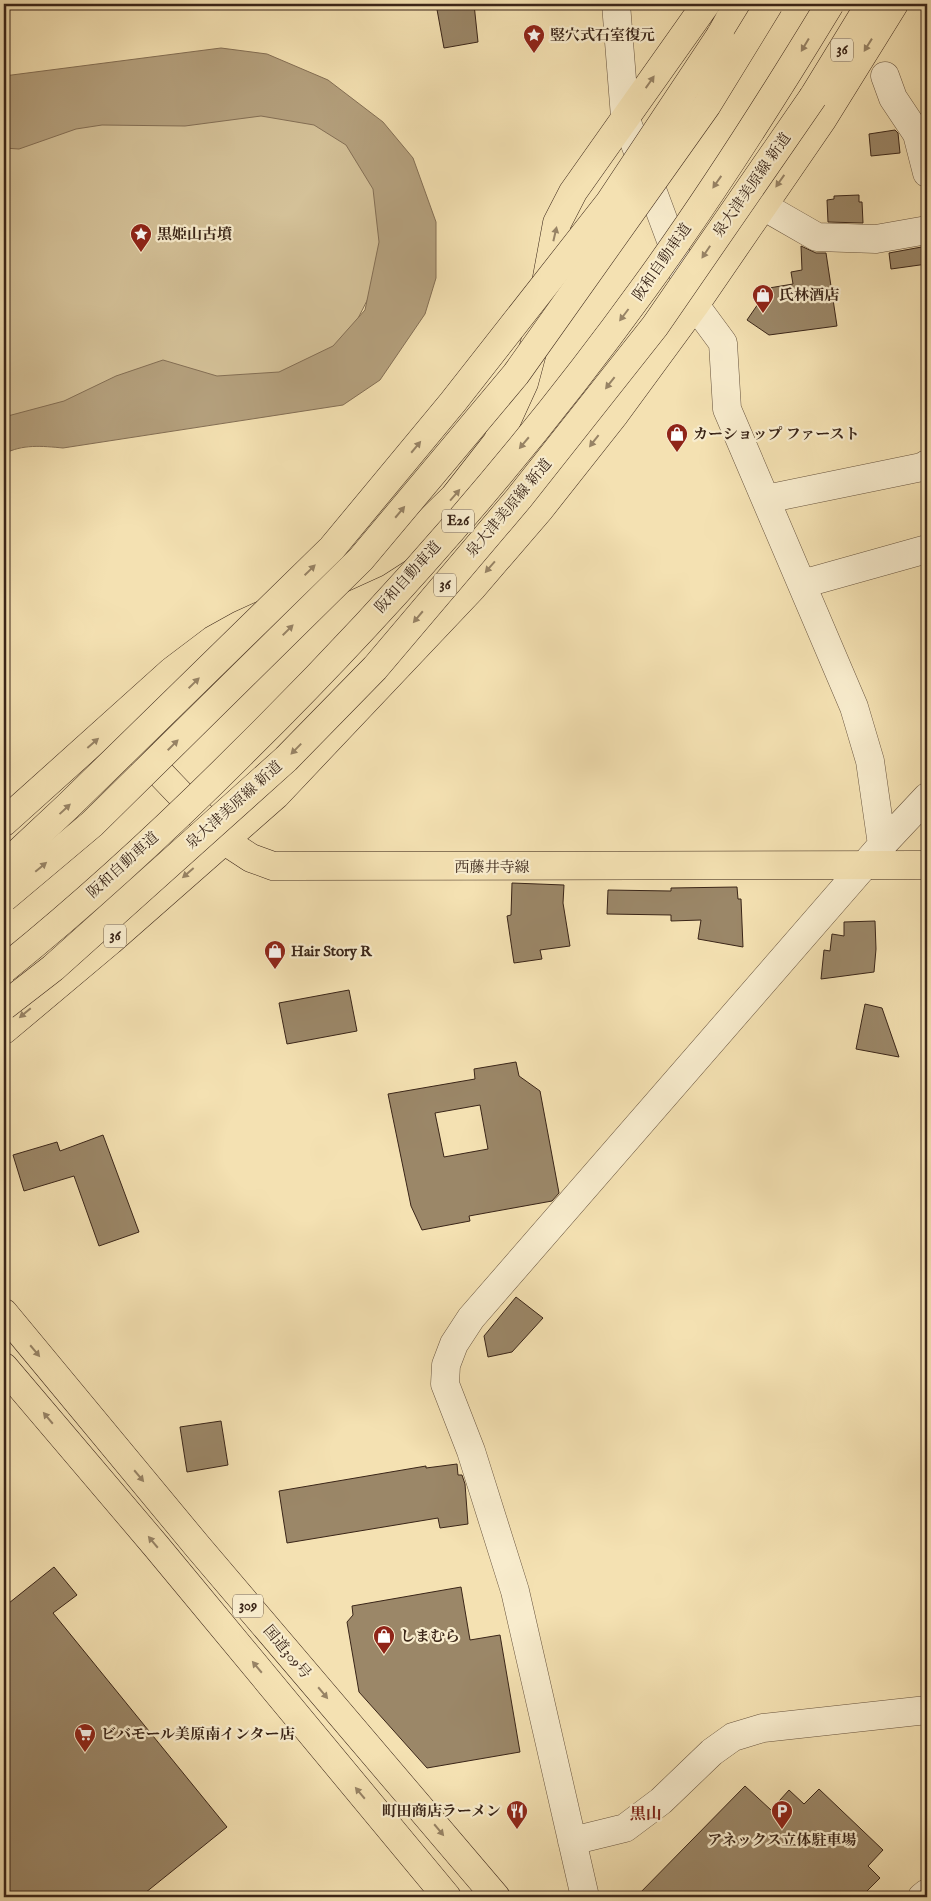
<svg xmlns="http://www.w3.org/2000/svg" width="931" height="1901" font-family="'IM FELL English','Noto Serif JP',serif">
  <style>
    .green { fill: #d4c198; stroke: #877358 }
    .water { fill: #b5a17e; stroke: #846f55 }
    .building { fill: #9b8768; stroke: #3a2518; fill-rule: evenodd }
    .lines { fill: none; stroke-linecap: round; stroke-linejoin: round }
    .minor-casing { stroke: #68543e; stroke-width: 29 }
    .major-casing { stroke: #3a2518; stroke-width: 29 }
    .highway-casing { stroke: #3a2518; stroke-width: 29 }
    .minor { stroke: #f8eccd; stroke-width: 28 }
    .major { stroke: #f4e1b2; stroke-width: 28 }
    .highway { stroke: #f4e1b2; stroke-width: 28 }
    .major-bridge-casing { stroke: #3a2518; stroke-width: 29; stroke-linecap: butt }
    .highway-bridge-casing { stroke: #3a2518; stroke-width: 29; stroke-linecap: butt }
    .major-bridge { stroke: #f4e1b2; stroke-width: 28 }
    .highway-bridge { stroke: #f4e1b2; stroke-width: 28 }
    .oneway { fill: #978365 }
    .labels { text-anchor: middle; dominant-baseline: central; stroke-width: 4.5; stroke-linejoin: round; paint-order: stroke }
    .shield { fill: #f8eccd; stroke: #73614e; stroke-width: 1 }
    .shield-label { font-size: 14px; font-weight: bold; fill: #3a2518 }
    .poi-label { font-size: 15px; font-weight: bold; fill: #3a2518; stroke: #f8eccd; text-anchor: start }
    .street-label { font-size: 15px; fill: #3a2518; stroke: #f8eccd }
    .neighbourhood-label { font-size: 16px; font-weight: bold; fill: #7a1f14; stroke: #f8eccd }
  </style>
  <rect width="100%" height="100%" fill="#f4e1b2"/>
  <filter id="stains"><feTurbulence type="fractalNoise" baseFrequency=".004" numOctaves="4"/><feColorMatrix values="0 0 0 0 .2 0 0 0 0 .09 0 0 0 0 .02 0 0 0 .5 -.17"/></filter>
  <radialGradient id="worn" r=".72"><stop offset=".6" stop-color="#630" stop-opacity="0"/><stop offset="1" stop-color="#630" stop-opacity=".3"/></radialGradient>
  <path class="green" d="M 269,103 L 342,129 L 382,181 L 383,269 L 344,346 L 265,380 L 4,432 L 4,137 L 63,113 Z"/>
  <path class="water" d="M 221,48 L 267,54 L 328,80 L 383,122 L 413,158 L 436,222 L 436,278 L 425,314 L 380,380 L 343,405 L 63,448 C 42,446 22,444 4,454 L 4,417 L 64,401 L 116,376 L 163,360 L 217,376 L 279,372 L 333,346 L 365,310 L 379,242 L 373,189 L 346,145 L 314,125 L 261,116 L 185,126 L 102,125 L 76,129 L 19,149 L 4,148 L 4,76 Z"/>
  <path class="building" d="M 436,4 L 474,4 L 478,42 L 444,48 Z
    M 895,130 L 898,133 L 900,153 L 871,156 L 869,134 Z
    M 859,195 L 859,202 L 862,202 L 863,223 L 828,222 L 827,200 L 834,199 L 834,196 Z
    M 801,246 L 816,253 L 826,253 L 837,326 L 769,335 L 747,320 L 769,288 L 793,284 L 791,272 L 802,270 Z
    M 927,246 L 927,264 L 891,269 L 889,253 Z
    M 512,883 L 564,885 L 563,903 L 570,946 L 540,950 L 542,959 L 514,963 L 507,916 L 511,915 Z
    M 737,887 L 738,899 L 741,899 L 743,947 L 698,939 L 701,920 L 671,921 L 671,915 L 607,914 L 608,890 L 671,891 L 671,888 Z
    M 875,921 L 876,949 L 874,972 L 821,979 L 824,950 L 830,951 L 832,934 L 844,936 L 844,922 Z
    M 349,990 L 357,1031 L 287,1044 L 279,1003 Z
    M 865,1004 L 882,1008 L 899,1057 L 856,1049 Z
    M 516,1062 L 519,1076 L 540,1091 L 559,1193 L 552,1201 L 469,1216 L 470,1221 L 422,1230 L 411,1206 L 388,1094 L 475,1079 L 474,1069 ZM 480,1105 L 488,1149 L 444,1157 L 435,1113 Z
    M 103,1135 L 139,1232 L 99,1246 L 74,1176 L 24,1191 L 13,1155 L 57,1142 L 60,1151 Z
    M 516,1297 L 543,1318 L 512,1352 L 488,1357 L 484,1336 Z
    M 221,1421 L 228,1465 L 187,1472 L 180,1427 Z
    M 457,1464 L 458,1475 L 462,1475 L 465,1484 L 468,1524 L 440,1528 L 438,1518 L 287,1543 L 279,1491 L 426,1466 L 426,1468 Z
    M 54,1567 L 77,1595 L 53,1613 L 227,1827 L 140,1897 L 4,1897 L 4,1607 Z
    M 461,1587 L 470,1640 L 500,1635 L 520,1752 L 427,1768 L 359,1692 L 347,1622 L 353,1615 L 352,1606 Z
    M 745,1786 L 771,1810 L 789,1790 L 804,1804 L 819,1789 L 883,1850 L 868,1866 L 880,1878 L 861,1897 L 636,1897 Z"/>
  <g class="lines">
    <g class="minor-casing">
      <path id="minor" d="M 616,4 L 625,117 L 695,305 L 723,343 L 727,409 L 854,707 L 870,761 L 882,845
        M 885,76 L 893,98 L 917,134 L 927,173
        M 763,206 L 817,237 L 876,239 L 927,230
        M 766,499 L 922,467 L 927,464
        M 802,584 L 927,549
        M 572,1841 L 625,1828 L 661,1801 L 712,1752 L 733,1737 L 763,1728 L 927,1710
        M 585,1897 L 515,1591 L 471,1451 L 445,1384 L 446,1365 L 454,1344 L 471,1318 L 882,845 L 927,797
        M 922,1897 L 927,1893"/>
    </g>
    <g class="major-casing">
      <path id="major" d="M 720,36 L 738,4
        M 813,97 L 870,4
        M 115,726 L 225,841 L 251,858 L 273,866 L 927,865
        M 4,822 L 172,671 L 213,640 L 240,625 L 376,563 L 407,543 L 454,497 L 497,442 L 524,383 L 535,342 L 557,223 L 573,192 L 706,4
        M 4,1030 L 110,941 L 276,795 L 472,588 L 540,509 L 615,414 L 695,305 L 822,120 L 894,4"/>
    </g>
    <g class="highway-casing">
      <path id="highway" d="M 4,1313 L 198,1547 L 496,1897
        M 4,1367 L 156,1546 L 447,1897"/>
    </g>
    <use href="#minor" class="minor"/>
    <use href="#major" class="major"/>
    <use href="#highway" class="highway"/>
    <g class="major-bridge-casing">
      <path id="major-bridge" d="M 4,866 L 68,806 L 332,548 L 453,402 L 609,203 L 720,36
        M 4,1006 L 53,968 L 286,759 L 375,668 L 519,498 L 655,326 L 813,97"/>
    </g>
    <g class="highway-bridge-casing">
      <path id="highway-bridge" d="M 4,898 L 92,824 L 361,559 L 516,374 L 707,105 L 769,4
        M 4,969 C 87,902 166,829 241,754 C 387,610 524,454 644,288 C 711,196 771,101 830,4"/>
    </g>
    <use href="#major-bridge" class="major-bridge"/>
    <use href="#highway-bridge" class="highway-bridge"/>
  </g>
  <defs><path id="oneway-solid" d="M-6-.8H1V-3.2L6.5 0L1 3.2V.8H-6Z" transform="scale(1.25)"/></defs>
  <g class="oneway">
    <use href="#oneway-solid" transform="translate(805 45) rotate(121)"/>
    <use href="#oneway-solid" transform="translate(868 45) rotate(122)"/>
    <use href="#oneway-solid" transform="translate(650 82) rotate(-55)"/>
    <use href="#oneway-solid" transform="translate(780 181) rotate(125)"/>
    <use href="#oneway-solid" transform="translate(717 182) rotate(125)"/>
    <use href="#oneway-solid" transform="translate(555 234) rotate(-77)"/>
    <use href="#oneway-solid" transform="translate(706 252) rotate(124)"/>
    <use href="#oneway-solid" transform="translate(624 315) rotate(127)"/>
    <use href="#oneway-solid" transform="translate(610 383) rotate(128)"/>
    <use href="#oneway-solid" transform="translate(594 441) rotate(128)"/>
    <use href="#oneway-solid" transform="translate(524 443) rotate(130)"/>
    <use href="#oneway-solid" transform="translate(416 447) rotate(-50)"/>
    <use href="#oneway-solid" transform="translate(455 495) rotate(-49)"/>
    <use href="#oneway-solid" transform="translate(400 512) rotate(-50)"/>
    <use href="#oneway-solid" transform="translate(490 567) rotate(131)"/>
    <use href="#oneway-solid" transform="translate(310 570) rotate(-44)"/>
    <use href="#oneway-solid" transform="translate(418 617) rotate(130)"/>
    <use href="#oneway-solid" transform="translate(288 630) rotate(-45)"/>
    <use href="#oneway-solid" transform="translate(194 683) rotate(-44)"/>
    <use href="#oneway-solid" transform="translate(93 743) rotate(-41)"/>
    <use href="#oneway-solid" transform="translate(173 745) rotate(-45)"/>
    <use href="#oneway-solid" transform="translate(296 749) rotate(134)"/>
    <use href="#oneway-solid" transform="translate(65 809) rotate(-43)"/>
    <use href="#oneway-solid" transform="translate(41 867) rotate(-40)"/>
    <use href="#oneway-solid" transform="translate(188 873) rotate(139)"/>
    <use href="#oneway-solid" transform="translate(25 1013) rotate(140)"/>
    <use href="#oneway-solid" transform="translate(35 1351) rotate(50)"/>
    <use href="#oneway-solid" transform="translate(48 1418) rotate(-130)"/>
    <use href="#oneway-solid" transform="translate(139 1476) rotate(50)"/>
    <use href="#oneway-solid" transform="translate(153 1542) rotate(-130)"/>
    <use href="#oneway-solid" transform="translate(257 1667) rotate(-130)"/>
    <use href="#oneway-solid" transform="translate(323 1693) rotate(50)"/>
    <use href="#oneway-solid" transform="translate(360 1793) rotate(-130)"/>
    <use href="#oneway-solid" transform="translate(439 1830) rotate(50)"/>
  </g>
  <defs>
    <g id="sight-pin" transform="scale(1.125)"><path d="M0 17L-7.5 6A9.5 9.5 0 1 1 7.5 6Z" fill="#8f2418" stroke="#f8eccd"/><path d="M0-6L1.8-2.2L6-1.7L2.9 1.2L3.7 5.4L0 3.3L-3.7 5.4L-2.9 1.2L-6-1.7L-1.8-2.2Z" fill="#fff"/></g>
    <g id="shop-pin" transform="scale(1.125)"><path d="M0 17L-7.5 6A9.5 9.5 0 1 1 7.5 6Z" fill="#8f2418" stroke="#f8eccd"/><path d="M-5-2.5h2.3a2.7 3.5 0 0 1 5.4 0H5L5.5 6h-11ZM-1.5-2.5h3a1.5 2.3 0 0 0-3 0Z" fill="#fff"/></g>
    <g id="supermarket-pin" transform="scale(1.125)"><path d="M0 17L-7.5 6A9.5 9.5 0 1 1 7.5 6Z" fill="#8f2418" stroke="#f8eccd"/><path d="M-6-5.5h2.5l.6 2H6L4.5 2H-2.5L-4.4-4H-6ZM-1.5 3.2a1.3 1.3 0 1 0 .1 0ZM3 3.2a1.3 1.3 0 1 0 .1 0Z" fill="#fff"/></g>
    <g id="restaurant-pin" transform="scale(1.125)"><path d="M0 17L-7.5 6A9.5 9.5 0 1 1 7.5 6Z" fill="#8f2418" stroke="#f8eccd"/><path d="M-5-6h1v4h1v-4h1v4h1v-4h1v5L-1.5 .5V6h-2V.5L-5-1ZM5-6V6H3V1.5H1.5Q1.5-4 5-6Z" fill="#fff"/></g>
    <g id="parking-pin" transform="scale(1.125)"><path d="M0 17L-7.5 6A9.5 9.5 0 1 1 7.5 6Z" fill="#8f2418" stroke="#f8eccd"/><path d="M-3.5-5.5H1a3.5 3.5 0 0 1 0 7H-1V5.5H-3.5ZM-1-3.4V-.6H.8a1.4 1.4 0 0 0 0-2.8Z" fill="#fff"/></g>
  </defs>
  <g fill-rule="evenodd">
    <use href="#sight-pin" x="534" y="35"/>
    <use href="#sight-pin" x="141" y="234"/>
    <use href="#shop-pin" x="763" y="295"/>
    <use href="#shop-pin" x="677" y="434"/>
    <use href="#shop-pin" x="275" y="951"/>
    <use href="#shop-pin" x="384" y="1636"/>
    <use href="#supermarket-pin" x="85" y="1734"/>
    <use href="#restaurant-pin" x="517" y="1811"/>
    <use href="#parking-pin" x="782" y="1811"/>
  </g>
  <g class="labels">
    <g class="shield">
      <rect x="831" y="38.5" width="22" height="23" rx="4"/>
      <rect x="442" y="509.5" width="32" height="23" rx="4"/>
      <rect x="434" y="573.5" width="22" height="23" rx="4"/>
      <rect x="104" y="924.5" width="22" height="23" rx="4"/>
      <rect x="233" y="1594.5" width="30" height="23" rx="4"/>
    </g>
    <g class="shield-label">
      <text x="842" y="50">36</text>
      <text x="458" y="521">E26</text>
      <text x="445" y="585">36</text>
      <text x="115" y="936">36</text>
      <text x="248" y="1606">309</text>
    </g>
    <g class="poi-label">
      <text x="550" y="35">竪穴式石室復元</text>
      <text x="157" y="234">黒姫山古墳</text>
      <text x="779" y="295">氏林酒店</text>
      <text x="693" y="434">カーショップ ファースト</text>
      <text x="291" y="951">Hair Story R</text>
      <text x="400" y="1636">しまむら</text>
      <text x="101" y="1734">ビバモール美原南インター店</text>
      <text x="501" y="1811" text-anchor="end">町田商店ラーメン</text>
      <text x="782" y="1840" text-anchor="middle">アネックス立体駐車場</text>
    </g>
    <g class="street-label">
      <text transform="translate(752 185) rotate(-55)">泉大津美原線 新道</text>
      <text transform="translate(662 262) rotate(-55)">阪和自動車道</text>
      <text transform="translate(509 508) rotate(-50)">泉大津美原線 新道</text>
      <text transform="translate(408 577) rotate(-48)">阪和自動車道</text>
      <text transform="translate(234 805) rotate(-42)">泉大津美原線 新道</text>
      <text transform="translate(123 865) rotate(-42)">阪和自動車道</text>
      <text x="492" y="867">西藤井寺線</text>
      <text transform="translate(287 1652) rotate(50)">国道309号</text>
    </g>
    <g class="neighbourhood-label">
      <text x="646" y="1815">黒山</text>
    </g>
  </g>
  <rect width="931" height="1901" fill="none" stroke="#f4e1b2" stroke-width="20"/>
  <rect x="5" y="5" width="921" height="1891" fill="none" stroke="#3a2518" stroke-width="2.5"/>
  <rect x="10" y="10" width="911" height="1881" fill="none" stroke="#3a2518"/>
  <rect width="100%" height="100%" filter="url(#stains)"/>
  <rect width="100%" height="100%" fill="url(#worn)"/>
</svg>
